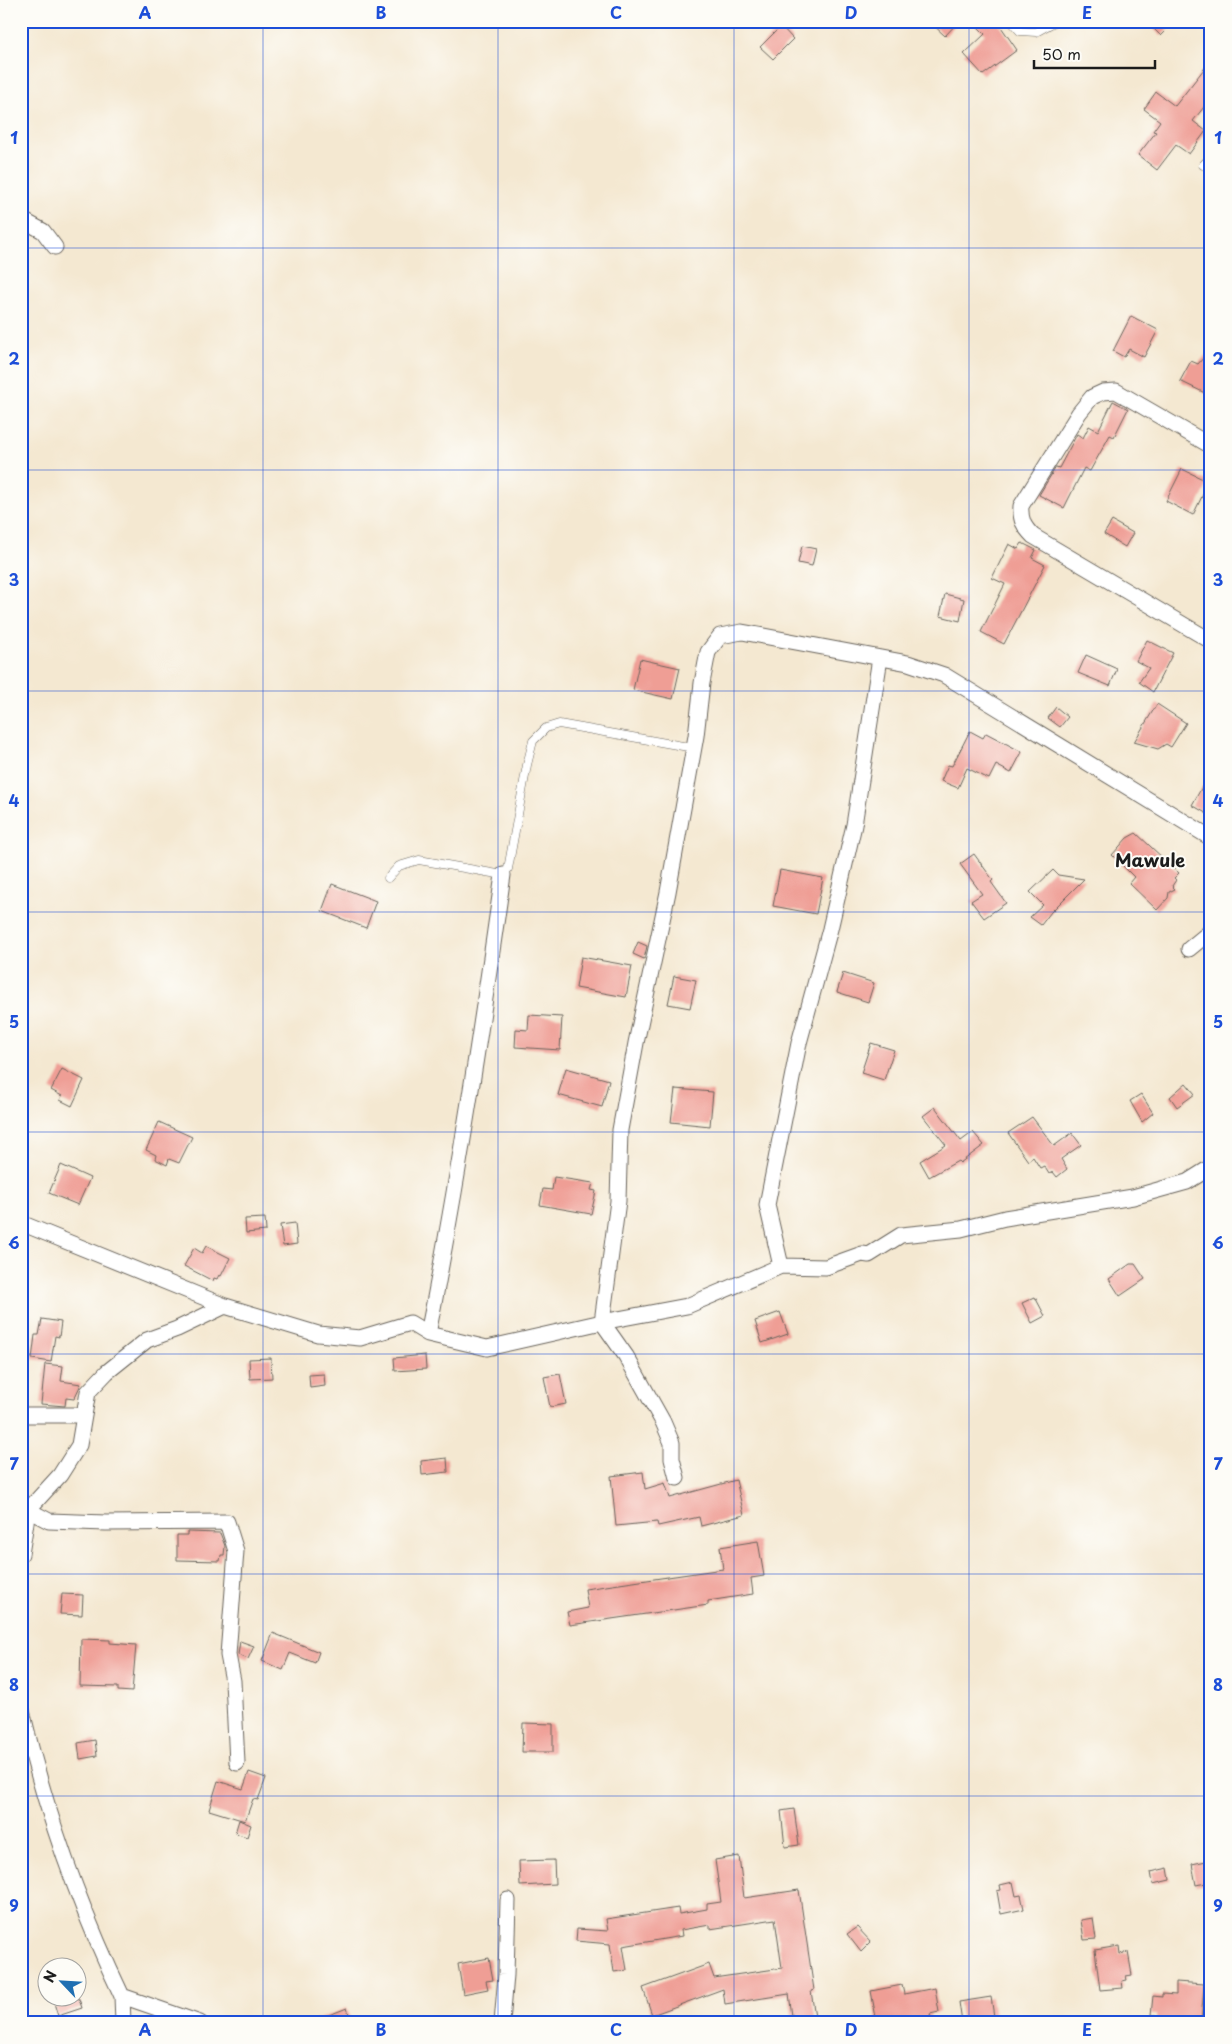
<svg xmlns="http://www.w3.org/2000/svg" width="1232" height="2044" font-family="'Playpen Sans',sans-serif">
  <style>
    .building { fill: #ef9e95 }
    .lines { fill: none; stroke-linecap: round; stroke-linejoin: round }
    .service-casing { stroke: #68635b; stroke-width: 9 }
    .minor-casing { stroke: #68635b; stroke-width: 17 }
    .service { stroke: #fff; stroke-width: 8 }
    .minor { stroke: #fff; stroke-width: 15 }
    .grid { fill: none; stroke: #1d4ed8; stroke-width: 1; stroke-opacity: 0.55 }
    .labels { text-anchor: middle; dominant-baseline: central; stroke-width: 4; stroke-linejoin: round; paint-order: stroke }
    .quarter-label { font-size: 18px; font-weight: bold; fill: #1c1c1c; stroke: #fdfcf7 }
    .neatline { fill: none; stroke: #1d4ed8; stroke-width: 2 }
    .grid-label { font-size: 16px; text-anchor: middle; font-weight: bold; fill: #1d4ed8 }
  </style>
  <rect width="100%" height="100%" fill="#fdfcf7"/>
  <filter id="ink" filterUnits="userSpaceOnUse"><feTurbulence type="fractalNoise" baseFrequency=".02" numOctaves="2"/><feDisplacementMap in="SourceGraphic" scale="10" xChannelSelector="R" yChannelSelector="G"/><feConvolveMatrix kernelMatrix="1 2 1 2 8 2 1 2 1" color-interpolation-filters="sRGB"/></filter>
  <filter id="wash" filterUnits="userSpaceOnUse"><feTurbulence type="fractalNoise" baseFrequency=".0096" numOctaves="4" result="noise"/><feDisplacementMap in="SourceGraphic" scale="20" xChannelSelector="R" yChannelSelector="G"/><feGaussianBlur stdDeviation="1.12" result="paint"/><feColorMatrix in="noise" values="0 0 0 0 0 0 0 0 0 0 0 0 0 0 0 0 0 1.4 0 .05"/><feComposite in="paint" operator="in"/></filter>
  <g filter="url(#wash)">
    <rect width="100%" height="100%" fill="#f4e8d1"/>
    <g id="blocks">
      <path class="building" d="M 929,21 L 959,21 L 945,36 Z
        M 972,21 L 997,21 L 1017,50 L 983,75 L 964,54 L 985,34 Z
        M 1146,21 L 1176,21 L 1161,36 Z
        M 781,26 L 793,39 L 773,59 L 760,47 Z
        M 1211,60 L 1211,98 L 1193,121 L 1206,131 L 1189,154 L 1176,145 L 1157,170 L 1138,155 L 1156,132 L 1153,131 L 1160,121 L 1144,109 L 1156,92 L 1175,106 Z
        M 1131,316 L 1158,330 L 1144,357 L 1129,349 L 1124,357 L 1113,351 Z
        M 1211,349 L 1211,396 L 1180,381 L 1191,361 L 1198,364 Z
        M 1113,401 L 1128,409 L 1114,437 L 1110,435 L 1090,471 L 1084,468 L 1064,508 L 1039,495 L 1056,467 L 1059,468 L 1077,434 L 1083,438 L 1089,426 L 1098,431 Z
        M 1182,469 L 1209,482 L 1193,515 L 1166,501 Z
        M 1112,521 L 1133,533 L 1125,547 L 1104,534 Z
        M 1022,543 L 1036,550 L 1032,558 L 1045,565 L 1004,644 L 981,632 L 1005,584 L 992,578 L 1009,544 L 1018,549 Z
        M 802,546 L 816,549 L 812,566 L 798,563 Z
        M 945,594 L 964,599 L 960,621 L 940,616 Z
        M 1147,640 L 1173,653 L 1153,692 L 1139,682 L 1149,668 L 1136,661 Z
        M 1086,655 L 1117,669 L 1110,686 L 1078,673 Z
        M 640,659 L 680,668 L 673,699 L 633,690 Z
        M 1157,704 L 1186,723 L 1171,747 L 1166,744 L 1158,749 L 1134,742 Z
        M 1056,707 L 1068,717 L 1060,727 L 1048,718 Z
        M 970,731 L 983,738 L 986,733 L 1022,752 L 1011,773 L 996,765 L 989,779 L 967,768 L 958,788 L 941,781 L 948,765 L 952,766 Z
        M 1211,771 L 1211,816 L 1192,805 Z
        M 1136,833 L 1179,873 L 1174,878 L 1176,880 L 1172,886 L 1175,889 L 1169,892 L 1168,898 L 1157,910 L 1129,883 L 1134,877 L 1112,855 L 1127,838 Z
        M 974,854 L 993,880 L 991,882 L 1006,903 L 984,918 L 971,901 L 982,894 L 960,864 Z
        M 780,870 L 823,878 L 816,914 L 773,906 Z
        M 1053,870 L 1058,875 L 1084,879 L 1051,912 L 1041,925 L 1030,917 L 1043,905 L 1030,892 Z
        M 332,884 L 376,901 L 366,928 L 322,911 Z
        M 638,942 L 647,946 L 644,959 L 633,954 Z
        M 581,957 L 632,966 L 626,997 L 576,988 Z
        M 843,973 L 874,983 L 868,1002 L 837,992 Z
        M 674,976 L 696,980 L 690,1008 L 668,1004 Z
        M 529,1015 L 562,1017 L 560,1050 L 515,1047 L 516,1029 L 528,1030 Z
        M 871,1043 L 894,1050 L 884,1080 L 861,1073 Z
        M 566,1068 L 609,1080 L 602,1107 L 558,1095 Z
        M 62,1069 L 84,1080 L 72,1106 L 60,1100 L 62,1096 L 51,1090 Z
        M 1186,1083 L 1195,1094 L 1177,1107 L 1170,1097 Z
        M 675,1089 L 713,1092 L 710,1126 L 671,1122 Z
        M 1141,1094 L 1153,1113 L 1142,1122 L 1130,1101 Z
        M 935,1107 L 961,1141 L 973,1132 L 984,1145 L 960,1163 L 958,1161 L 929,1177 L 920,1161 L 946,1145 L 923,1116 Z
        M 1032,1117 L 1054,1146 L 1072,1133 L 1081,1145 L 1061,1159 L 1067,1169 L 1057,1177 L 1053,1172 L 1049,1174 L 1044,1166 L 1040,1168 L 1033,1157 L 1028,1161 L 1008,1133 Z
        M 159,1122 L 192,1137 L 179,1163 L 169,1159 L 167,1165 L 155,1159 L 156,1155 L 146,1150 Z
        M 61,1165 L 90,1178 L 78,1205 L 49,1193 Z
        M 554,1177 L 593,1183 L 591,1190 L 596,1191 L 591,1214 L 540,1205 L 543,1189 L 552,1190 Z
        M 265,1218 L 266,1231 L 246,1233 L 245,1219 Z
        M 295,1223 L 297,1244 L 283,1246 L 280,1225 Z
        M 206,1246 L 230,1258 L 221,1276 L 219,1275 L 217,1279 L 214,1278 L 213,1281 L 184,1266 L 194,1248 L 202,1253 Z
        M 1130,1264 L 1135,1264 L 1145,1279 L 1120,1296 L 1109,1279 Z
        M 1035,1297 L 1045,1316 L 1032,1323 L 1022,1303 Z
        M 780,1312 L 788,1334 L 762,1343 L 755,1321 Z
        M 42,1319 L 61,1322 L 59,1337 L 55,1336 L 51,1362 L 32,1359 L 35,1335 L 39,1335 Z
        M 425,1355 L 426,1369 L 395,1371 L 394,1358 Z
        M 271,1358 L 272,1378 L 250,1379 L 249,1359 Z
        M 45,1364 L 63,1366 L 61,1381 L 81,1384 L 74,1399 L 66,1398 L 65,1406 L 41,1404 Z
        M 324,1374 L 325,1386 L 310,1388 L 309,1375 Z
        M 560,1374 L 566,1404 L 550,1407 L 544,1377 Z
        M 447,1458 L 448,1472 L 422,1475 L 421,1461 Z
        M 643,1472 L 645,1489 L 665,1483 L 670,1498 L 736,1480 L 744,1515 L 701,1526 L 699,1517 L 658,1526 L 657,1522 L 616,1526 L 611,1476 Z
        M 187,1532 L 220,1533 L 225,1546 L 224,1555 L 221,1555 L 220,1561 L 177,1560 L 177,1535 L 187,1535 Z
        M 758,1541 L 764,1576 L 751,1578 L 753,1594 L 708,1601 L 708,1605 L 570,1625 L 567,1612 L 588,1608 L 585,1589 L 723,1569 L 720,1547 Z
        M 62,1594 L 83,1595 L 82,1615 L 60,1614 Z
        M 273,1633 L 319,1652 L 315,1663 L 290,1653 L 283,1670 L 262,1661 Z
        M 81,1639 L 110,1640 L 110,1643 L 136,1645 L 132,1692 L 118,1691 L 118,1687 L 80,1686 Z
        M 240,1641 L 254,1646 L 248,1659 L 238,1655 Z
        M 523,1723 L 553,1724 L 553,1752 L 522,1752 Z
        M 95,1740 L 97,1756 L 80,1759 L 78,1743 Z
        M 249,1772 L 266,1778 L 258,1800 L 253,1799 L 245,1821 L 209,1810 L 218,1781 L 243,1789 Z
        M 794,1809 L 799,1845 L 785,1847 L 781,1811 Z
        M 239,1820 L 251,1825 L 247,1837 L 235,1833 Z
        M 739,1856 L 744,1898 L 799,1890 L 814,1990 L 811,1991 L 816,2023 L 793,2023 L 789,1994 L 725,2004 L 723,1989 L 652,2015 L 643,1988 L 709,1964 L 714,1978 L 782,1968 L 775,1919 L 710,1929 L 710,1925 L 681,1930 L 682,1936 L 623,1946 L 627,1970 L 614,1972 L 610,1944 L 576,1941 L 577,1929 L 608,1931 L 606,1919 L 678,1908 L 679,1914 L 707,1909 L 707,1904 L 721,1902 L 715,1860 Z
        M 554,1860 L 555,1884 L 520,1886 L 519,1861 Z
        M 1211,1860 L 1211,1882 L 1196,1885 L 1192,1864 Z
        M 1168,1868 L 1170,1880 L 1153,1884 L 1151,1872 Z
        M 1013,1882 L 1016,1896 L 1021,1895 L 1024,1909 L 1001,1914 L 997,1891 L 1001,1890 L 1000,1885 Z
        M 1093,1918 L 1096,1939 L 1084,1940 L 1081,1920 Z
        M 857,1927 L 871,1942 L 861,1952 L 847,1934 Z
        M 1119,1946 L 1120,1954 L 1128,1952 L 1132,1975 L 1126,1976 L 1127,1980 L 1122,1981 L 1123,1988 L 1100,1990 L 1095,1950 Z
        M 489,1958 L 493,1980 L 486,1981 L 488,1989 L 463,1994 L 458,1964 Z
        M 1176,1982 L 1204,1984 L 1201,2023 L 1160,2023 L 1161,2020 L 1156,2020 L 1156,2015 L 1151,2015 L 1153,1996 L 1162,1997 L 1162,1994 L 1176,1995 Z
        M 902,1985 L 904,1994 L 935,1988 L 939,2012 L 930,2014 L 931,2018 L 905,2023 L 877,2023 L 871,1991 Z
        M 75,1996 L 78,1996 L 82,2008 L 58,2016 L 54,2003 Z
        M 991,1997 L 995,2023 L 962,2023 L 959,2002 Z
        M 347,2008 L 352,2023 L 311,2023 L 311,2022 Z"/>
    </g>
  </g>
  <g filter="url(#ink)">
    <use href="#blocks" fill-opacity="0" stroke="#68635b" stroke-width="1"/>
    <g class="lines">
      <g class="service-casing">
        <path id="service" d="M 1011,21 L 1020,31 L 1036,32 L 1056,21
          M 1203,165 L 1211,157
          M 388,878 L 399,866 L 419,860 L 503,875 L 508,869 L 527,765 L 533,741 L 546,728 L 559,724 L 694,748"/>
      </g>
      <g class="minor-casing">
        <path id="minor" d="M 21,219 L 43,231 L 55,247
          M 1211,446 L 1116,391 L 1103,392 L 1092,397 L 1079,413 L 1021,506 C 1020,520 1024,527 1033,536 L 1211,641
          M 1189,949 L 1211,931
          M 21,1223 L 225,1306 L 318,1334 L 360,1338 L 410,1323 L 428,1334 L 487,1348 L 602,1322 L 687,1306 L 781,1266 L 826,1267 L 862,1254 L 869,1255 L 901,1235 L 961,1229 L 1005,1218 L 1133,1197 L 1187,1182 L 1211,1167
          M 781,1266 L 767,1205 L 799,1043 L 830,929 L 854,825 L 880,658
          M 428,1334 C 458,1182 481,1029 503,875
          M 21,1415 L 83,1415
          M 677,1478 L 672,1459 L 672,1443 L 663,1422 L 626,1356 L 602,1322 L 618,1201 L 620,1130 L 636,1043 L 668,892 L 696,736 L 702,683 L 708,652 L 720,636 L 742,632 L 801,643 L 908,663 L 944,675 L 1211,838
          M 28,1510 L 49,1521 L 106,1523 L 227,1522 L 236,1551 L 228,1655 L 233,1681 L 237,1763
          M 21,1554 L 28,1510 L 60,1475 L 79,1445 L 88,1392 L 107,1372 L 147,1340 L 177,1329 L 225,1306
          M 21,1707 C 44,1807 78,1904 122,1996 L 200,2023
          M 122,1996 L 123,2023
          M 502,2023 L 506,1975 L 508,1900"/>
      </g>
      <use href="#service" class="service"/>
      <use href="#minor" class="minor"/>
    </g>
  </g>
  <path class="grid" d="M 263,21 L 263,2023M 498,21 L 498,2023M 734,21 L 734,2023M 969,21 L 969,2023M 21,248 L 1211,248M 21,470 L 1211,470M 21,691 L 1211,691M 21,912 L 1211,912M 21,1132 L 1211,1132M 21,1354 L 1211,1354M 21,1574 L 1211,1574M 21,1796 L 1211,1796"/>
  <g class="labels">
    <g class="quarter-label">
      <text x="1150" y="859">Mawule</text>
    </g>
  </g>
  <rect width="1232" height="2044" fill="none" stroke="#fdfcf7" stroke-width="55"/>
  <g transform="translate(62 1982) rotate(295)"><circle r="24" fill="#fdfcf7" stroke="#a3a29f"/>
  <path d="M0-4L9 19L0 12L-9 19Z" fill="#1f6fb2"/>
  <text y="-8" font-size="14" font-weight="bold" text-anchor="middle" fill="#1c1c1c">N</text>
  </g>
  <path d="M1034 60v8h121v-8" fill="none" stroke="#1c1c1c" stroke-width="2.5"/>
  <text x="1042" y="60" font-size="15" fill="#1c1c1c" stroke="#fdfcf7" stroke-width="4" paint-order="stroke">50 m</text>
  <rect x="28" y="28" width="1176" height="1988" class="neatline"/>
  <g class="grid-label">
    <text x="145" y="19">A</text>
    <text x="381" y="19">B</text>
    <text x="616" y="19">C</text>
    <text x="851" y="19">D</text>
    <text x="1087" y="19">E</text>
    <text x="14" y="144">1</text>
    <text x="1218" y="144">1</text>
    <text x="14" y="365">2</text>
    <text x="1218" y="365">2</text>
    <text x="14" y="586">3</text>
    <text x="1218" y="586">3</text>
    <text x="14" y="807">4</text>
    <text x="1218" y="807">4</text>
    <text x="14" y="1028">5</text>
    <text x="1218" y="1028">5</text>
    <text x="14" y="1249">6</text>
    <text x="1218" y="1249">6</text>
    <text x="14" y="1470">7</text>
    <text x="1218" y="1470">7</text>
    <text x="14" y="1691">8</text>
    <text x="1218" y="1691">8</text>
    <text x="14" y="1912">9</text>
    <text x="1218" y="1912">9</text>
    <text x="145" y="2036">A</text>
    <text x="381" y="2036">B</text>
    <text x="616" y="2036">C</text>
    <text x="851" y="2036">D</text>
    <text x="1087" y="2036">E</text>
  </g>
</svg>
